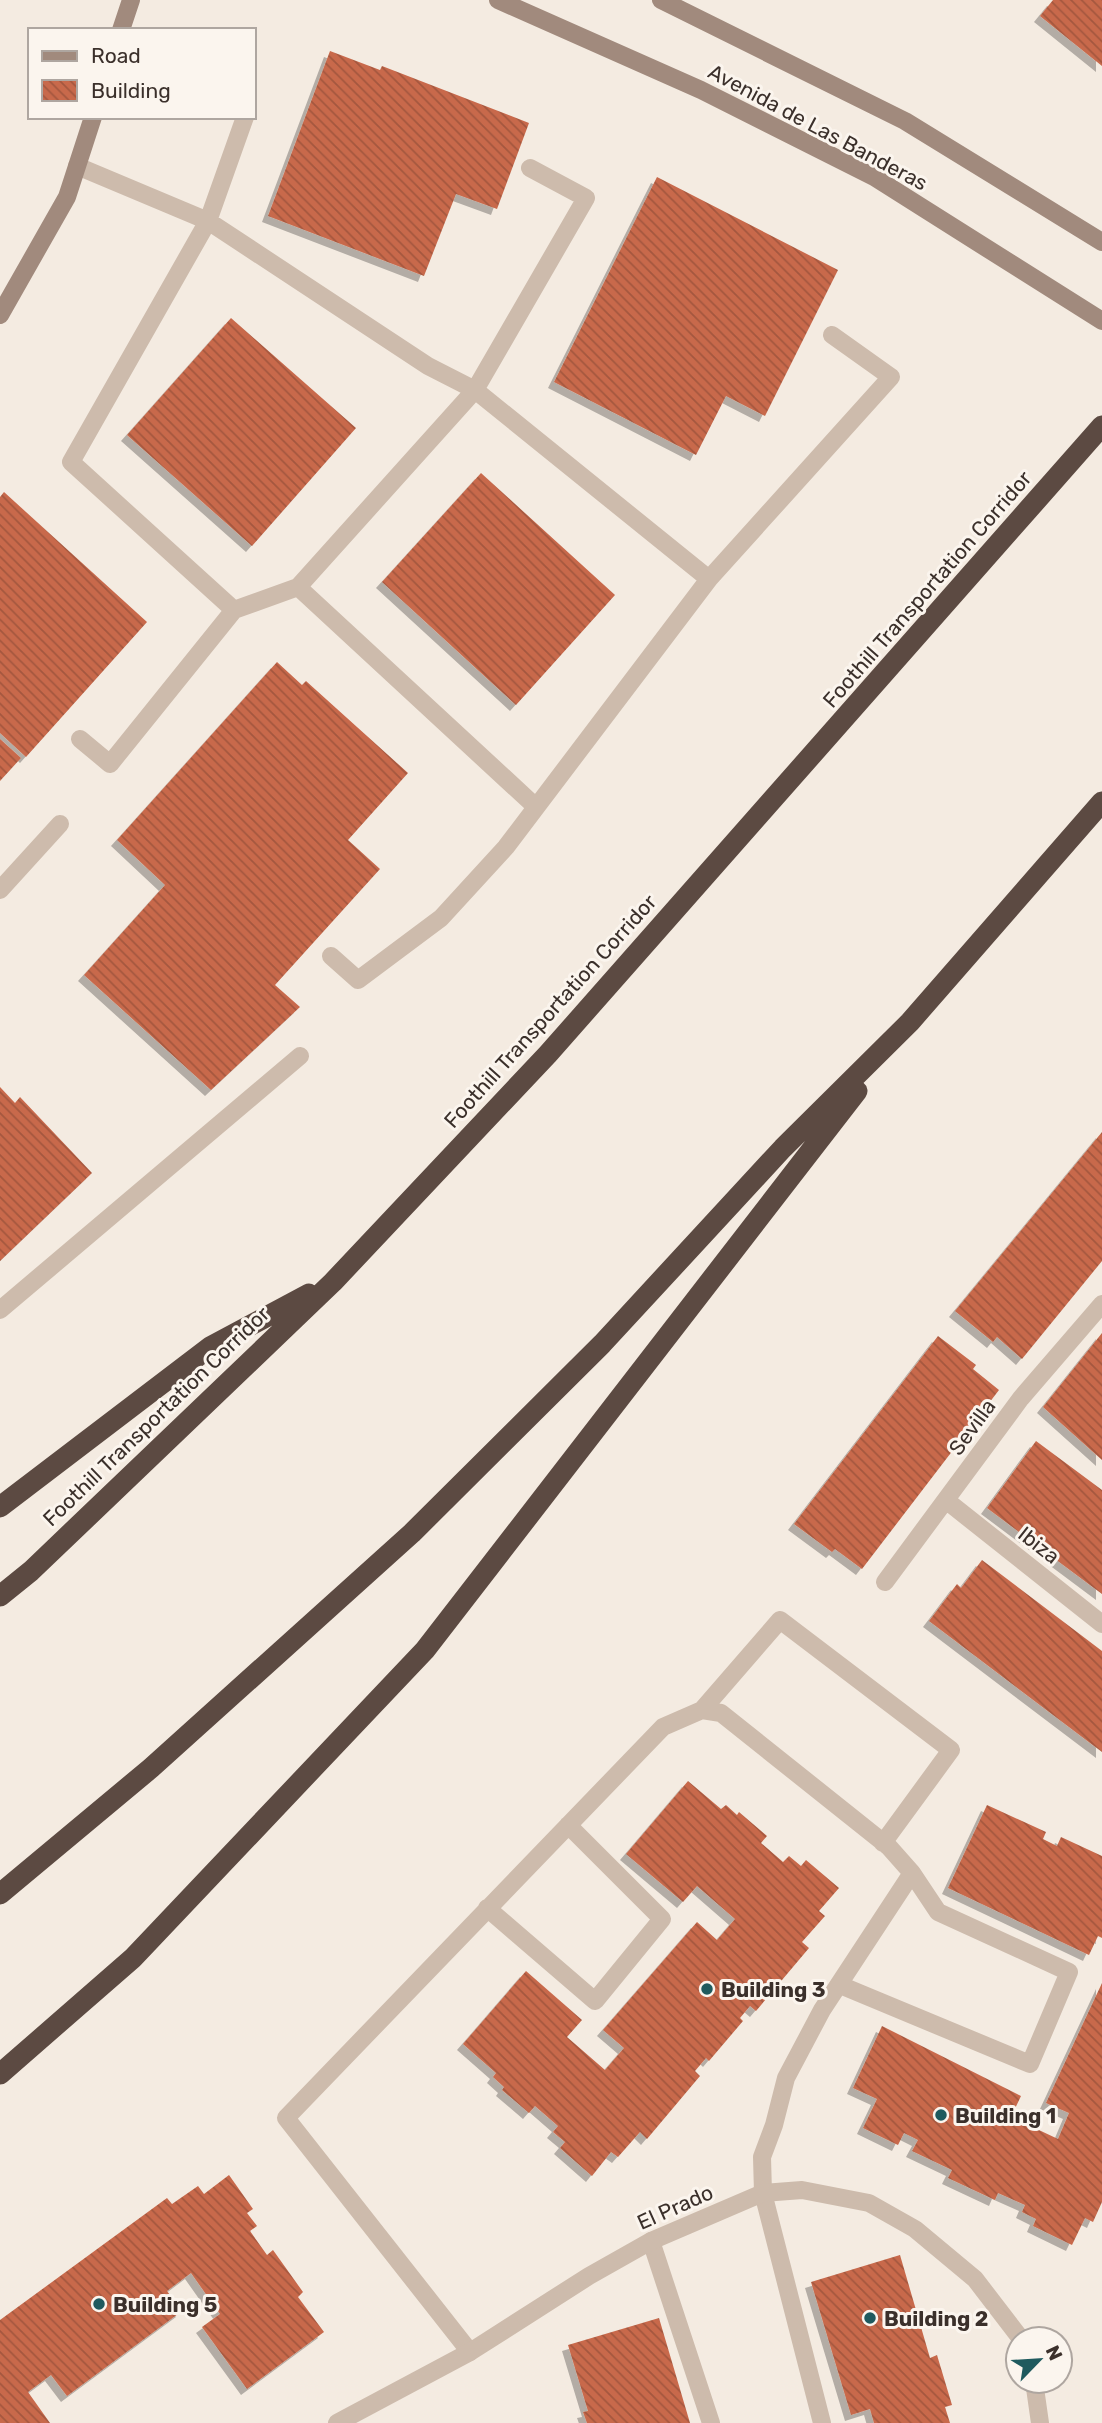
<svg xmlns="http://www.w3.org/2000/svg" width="1102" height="2423" font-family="Rubik,sans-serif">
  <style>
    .building { fill: url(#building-back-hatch); filter: url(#shadow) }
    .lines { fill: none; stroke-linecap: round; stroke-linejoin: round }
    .lane { stroke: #cdbbac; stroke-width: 18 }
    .street { stroke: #cdbbac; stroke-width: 18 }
    .secondary { stroke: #a18a7d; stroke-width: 18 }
    .highway { stroke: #5c4a42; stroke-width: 21 }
    .poi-dot { fill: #1f5a5e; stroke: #fbf5ee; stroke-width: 2.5 }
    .labels { text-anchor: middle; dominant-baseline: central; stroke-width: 6; stroke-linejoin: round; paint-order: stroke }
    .street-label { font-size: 21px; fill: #3b302b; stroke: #fbf5ee }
    .poi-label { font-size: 21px; font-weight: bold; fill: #3b302b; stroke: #fbf5ee; text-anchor: start }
  </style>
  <defs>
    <pattern id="building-back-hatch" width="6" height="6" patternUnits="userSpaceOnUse" patternTransform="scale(1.75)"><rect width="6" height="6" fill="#c8694b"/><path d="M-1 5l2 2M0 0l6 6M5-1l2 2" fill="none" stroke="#a4573f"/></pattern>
    <filter id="shadow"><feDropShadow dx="-6" dy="6" stdDeviation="0" flood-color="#0004"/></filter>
  </defs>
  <rect width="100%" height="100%" fill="#f4ebe1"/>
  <path class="building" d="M 1053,0 L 1102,0 L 1102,66 L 1040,16 Z
    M 330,51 L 380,70 L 382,66 L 529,123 L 497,209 L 456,194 L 424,276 L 268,216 Z
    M 657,177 L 838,270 L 765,416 L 726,396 L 696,455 L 554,382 Z
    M 231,318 L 356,428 L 252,546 L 127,435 Z
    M 481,473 L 615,595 L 516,705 L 382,582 Z
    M 4,492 L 147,622 L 26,757 L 0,733 L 0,497 Z
    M 277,662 L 302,685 L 306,681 L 408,773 L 348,840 L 380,869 L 275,985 L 300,1007 L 211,1090 L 84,975 L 165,885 L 117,840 Z
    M 0,739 L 21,758 L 0,781 Z
    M 0,1087 L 15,1103 L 20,1097 L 92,1173 L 0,1261 Z
    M 1102,1132 L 1102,1261 L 1022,1359 L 997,1337 L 993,1342 L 955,1311 Z
    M 1102,1333 L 1102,1460 L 1043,1407 Z
    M 938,1336 L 976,1365 L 973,1369 L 999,1390 L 862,1569 L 835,1549 L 832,1552 L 794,1524 Z
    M 1036,1441 L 1102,1490 L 1102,1594 L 987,1508 Z
    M 982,1560 L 1102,1651 L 1102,1752 L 929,1621 L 957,1584 L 961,1588 Z
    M 688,1781 L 721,1809 L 726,1805 L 737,1815 L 739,1812 L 767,1836 L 761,1843 L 783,1862 L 789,1856 L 801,1866 L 806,1860 L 839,1888 L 819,1911 L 825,1916 L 802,1942 L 809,1948 L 756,2011 L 750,2006 L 740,2018 L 743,2021 L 709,2061 L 706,2058 L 695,2071 L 700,2076 L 647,2139 L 640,2132 L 618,2157 L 611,2152 L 592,2176 L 560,2148 L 565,2142 L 553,2132 L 558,2126 L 535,2106 L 529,2113 L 502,2090 L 504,2087 L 493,2077 L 496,2073 L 463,2044 L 526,1971 L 582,2020 L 567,2037 L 605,2070 L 624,2048 L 603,2030 L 697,1922 L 717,1940 L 735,1919 L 697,1886 L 683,1902 L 626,1854 Z
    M 987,1805 L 1046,1832 L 1043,1839 L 1057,1846 L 1061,1837 L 1102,1856 L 1102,1938 L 1098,1936 L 1089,1955 L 948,1888 Z
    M 1102,1983 L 1102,2202 L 1093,2222 L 1085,2218 L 1072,2245 L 1033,2226 L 1036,2219 L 1022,2212 L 1025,2205 L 998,2193 L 995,2200 L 948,2178 L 952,2170 L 912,2151 L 918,2140 L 904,2133 L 898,2145 L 863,2128 L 877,2099 L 853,2088 L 882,2026 L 1021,2096 L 1011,2117 L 1058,2139 L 1069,2113 L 1046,2103 Z
    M 229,2175 L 253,2209 L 247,2213 L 257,2226 L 250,2231 L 267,2255 L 273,2250 L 303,2292 L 298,2297 L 324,2332 L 247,2389 L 202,2327 L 220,2314 L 191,2273 L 167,2291 L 182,2311 L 67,2396 L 51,2375 L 28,2392 L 50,2423 L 0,2423 L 0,2320 L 167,2198 L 172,2204 L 198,2186 L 204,2194 Z
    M 900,2255 L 930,2358 L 937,2355 L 952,2405 L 945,2407 L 950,2423 L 874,2423 L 870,2409 L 851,2415 L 811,2282 Z
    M 659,2318 L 690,2423 L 587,2423 L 583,2412 L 588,2411 L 568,2345 Z"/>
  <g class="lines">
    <path class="lane" d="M 77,166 L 208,221 L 428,366 L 475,390 L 709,579
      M 298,587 L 536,807
      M 234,610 L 71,462 L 208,221 L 245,117
      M 80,739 L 110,764 L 234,610 L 298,587 L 475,390 L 586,198 L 530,168
      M 0,890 L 60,824
      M 331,956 L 358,980 L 441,918 L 506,847 L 709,579 L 891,377 L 832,335
      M 0,1310 L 300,1056
      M 702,1710 L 780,1620 L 951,1750 L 883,1843
      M 487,1908 L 595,2001 L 662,1919 L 568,1825
      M 840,1985 L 1030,2064 L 1069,1972 L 938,1912 L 912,1873
      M 651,2241 L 711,2423
      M 470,2352 L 286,2118 L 663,1727 L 702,1710 L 721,1713 L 889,1847 L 912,1873 L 822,2010 L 786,2078 L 774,2125 L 762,2157 L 763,2193 L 822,2423"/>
    <path class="street" d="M 947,1501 L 1102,1624
      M 885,1582 L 1021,1398 L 1102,1304
      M 1034,2381 L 1040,2423
      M 337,2423 L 470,2352 L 589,2276 L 651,2241 L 763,2193 L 802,2190 L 869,2203 L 915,2229 L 975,2279 L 1021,2339"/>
    <path class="secondary" d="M 498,0 L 701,90 L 874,177 L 1102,321
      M 661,0 L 905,121 L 1102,242
      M 121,30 L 131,0
      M 0,315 L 67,197 L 93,117"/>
    <path class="highway" d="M 0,1507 L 210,1347 L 309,1294
      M 0,1596 L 31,1571 L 333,1282 L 548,1054 L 1102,426
      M 0,1894 L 151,1768 L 412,1533 L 602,1344 L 783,1148 L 910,1022 L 1102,802
      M 0,2074 L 133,1958 L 425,1650 L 857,1091"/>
  </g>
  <g class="poi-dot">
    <circle cx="707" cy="1989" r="7"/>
    <circle cx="941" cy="2115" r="7"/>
    <circle cx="99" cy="2304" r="7"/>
    <circle cx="870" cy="2318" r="7"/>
  </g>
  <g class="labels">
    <g class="street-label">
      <text transform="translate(818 127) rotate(28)">Avenida de Las Banderas</text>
      <text transform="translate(927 589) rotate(-49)">Foothill Transportation Corridor</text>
      <text transform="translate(550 1011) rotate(-48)">Foothill Transportation Corridor</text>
      <text transform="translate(156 1416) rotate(-44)">Foothill Transportation Corridor</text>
      <text transform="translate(972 1427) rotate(-54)">Sevilla</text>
      <text transform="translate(1039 1545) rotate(38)">Ibiza</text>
      <text transform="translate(675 2207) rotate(-24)">El Prado</text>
    </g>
    <g class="poi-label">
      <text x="721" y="1989">Building 3</text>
      <text x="955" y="2115">Building 1</text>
      <text x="113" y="2304">Building 5</text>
      <text x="884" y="2318">Building 2</text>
    </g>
  </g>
  <rect x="28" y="28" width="228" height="91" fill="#fbf5ee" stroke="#aea6a0" stroke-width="2"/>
  <rect x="42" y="51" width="35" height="10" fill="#a18a7d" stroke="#aea6a0" stroke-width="2"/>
  <text x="91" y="63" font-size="21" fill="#3b302b">Road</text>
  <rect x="42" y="80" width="35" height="21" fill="url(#building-back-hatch)" stroke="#aea6a0" stroke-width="2"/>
  <text x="91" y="98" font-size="21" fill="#3b302b">Building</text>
  <g transform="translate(1039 2360) rotate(65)"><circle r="33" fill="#fbf5ee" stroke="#aea6a0" stroke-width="2"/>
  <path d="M0-5L12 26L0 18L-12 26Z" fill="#1f5a5e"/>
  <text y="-10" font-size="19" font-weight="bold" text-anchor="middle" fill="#3b302b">N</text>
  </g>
</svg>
